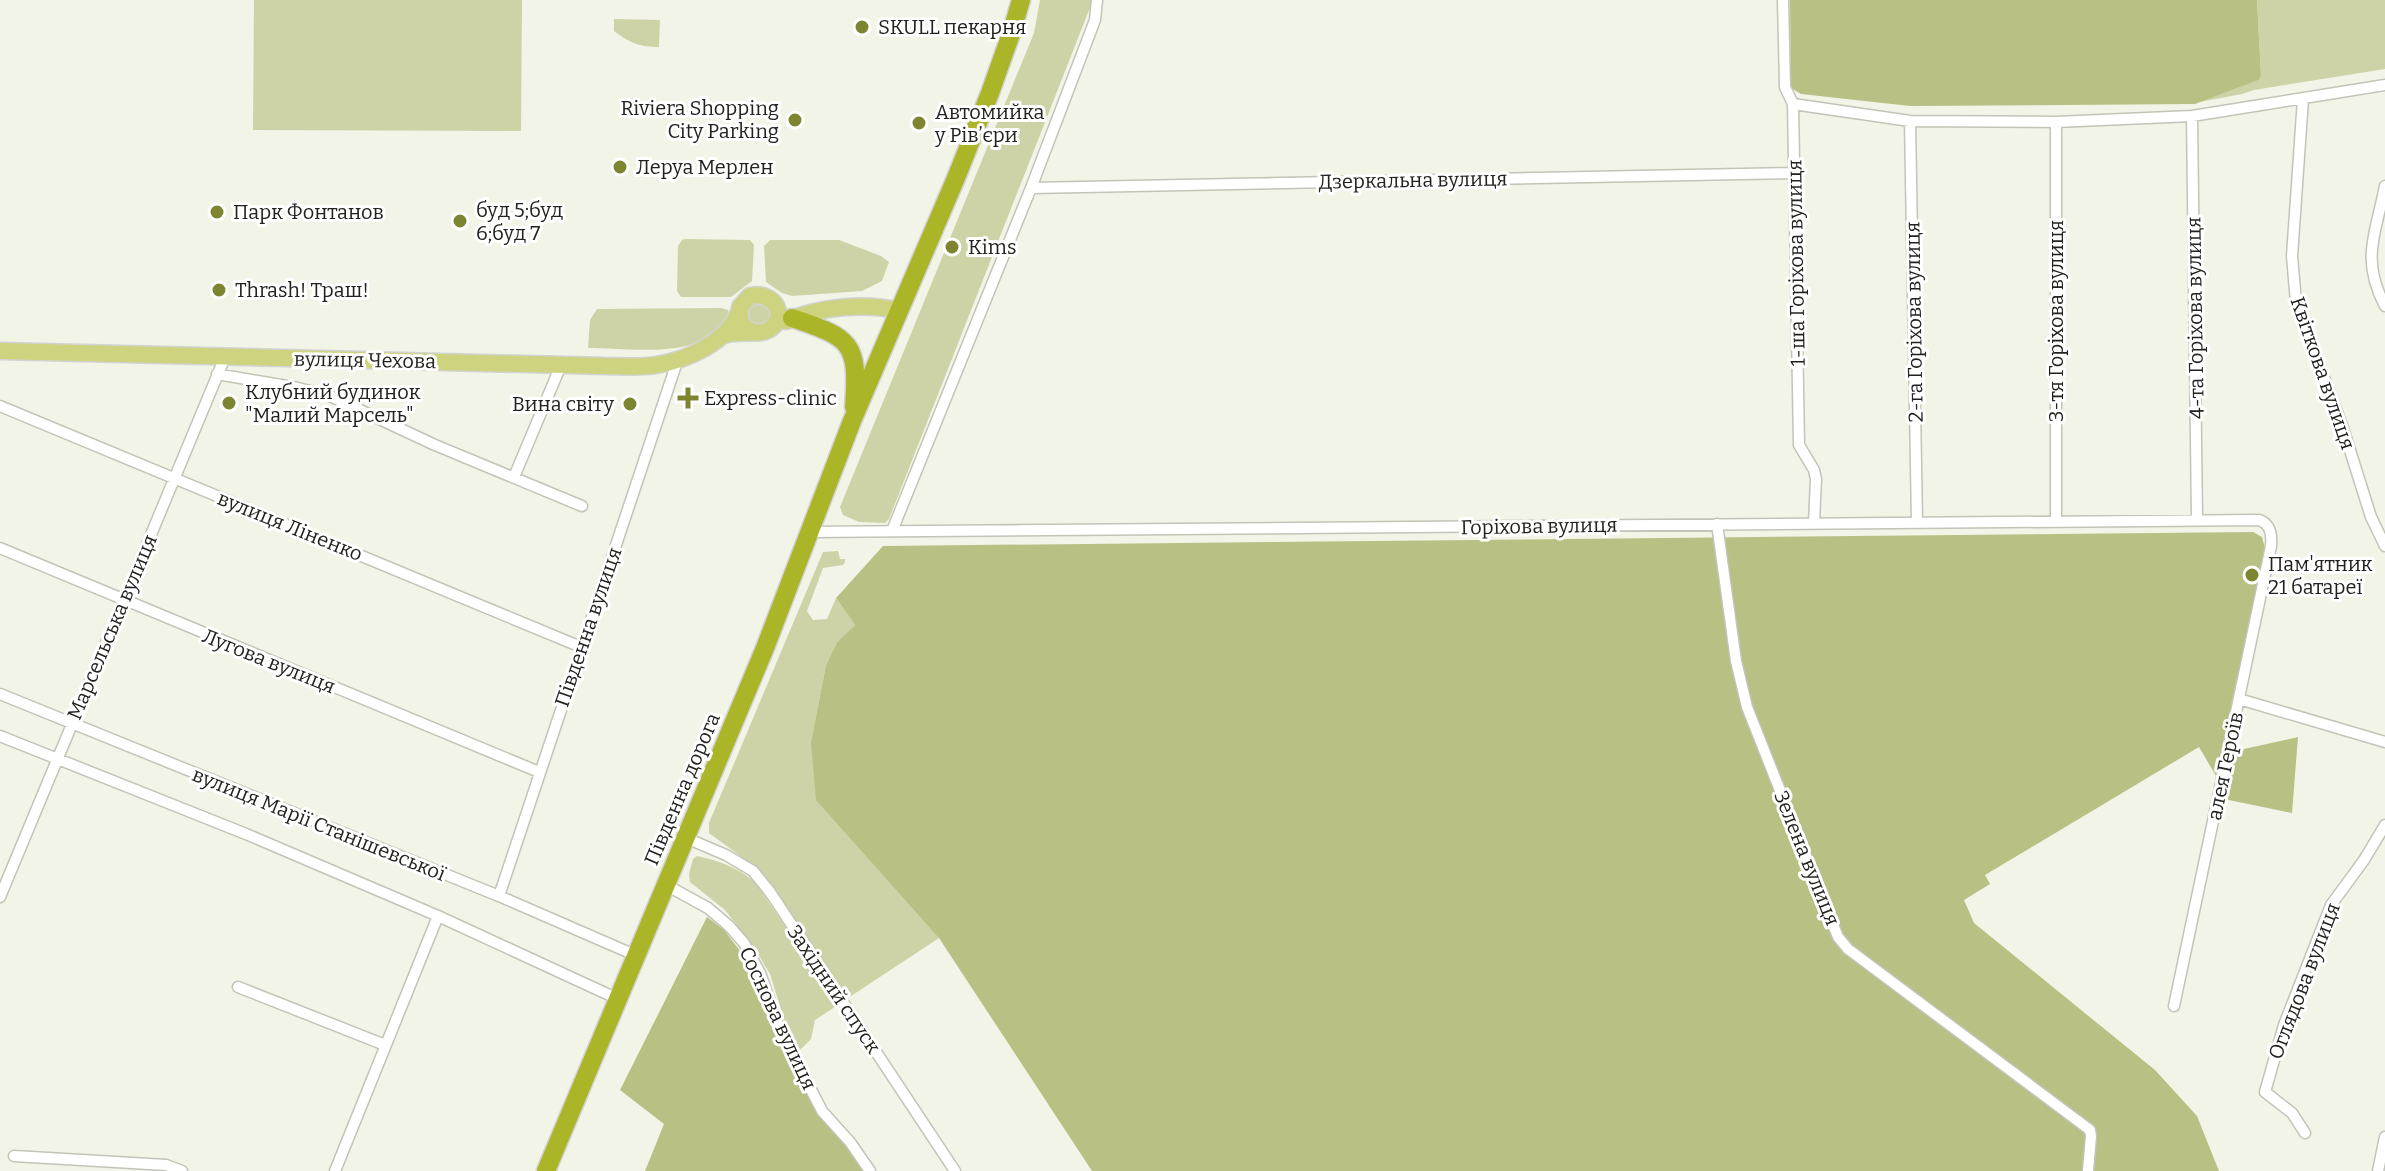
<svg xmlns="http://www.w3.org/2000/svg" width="2385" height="1171" font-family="Bitter,serif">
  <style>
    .green { fill: #cdd3a7 }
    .forest { fill: #b9c084 }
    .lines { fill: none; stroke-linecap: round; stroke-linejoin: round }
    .street-casing { stroke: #c2c4b7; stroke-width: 13 }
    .primary-casing { stroke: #d3d3d2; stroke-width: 19 }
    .highway-casing { stroke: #d3d3d2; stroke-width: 21 }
    .street { stroke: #fff; stroke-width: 10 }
    .primary { stroke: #cdd37e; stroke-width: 16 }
    .highway { stroke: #abb528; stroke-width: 18 }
    .poi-dot { fill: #7e8530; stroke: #fff; stroke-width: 3 }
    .labels { text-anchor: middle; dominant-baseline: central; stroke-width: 6; stroke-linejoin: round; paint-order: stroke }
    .poi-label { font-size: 20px; fill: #22231e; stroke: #fff; text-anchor: start }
    .street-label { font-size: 20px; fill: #22231e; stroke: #fff }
  </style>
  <rect width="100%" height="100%" fill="#f2f4e7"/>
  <path class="green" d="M 254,0 L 522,0 L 521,131 L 253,130 Z
    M 1040,0 L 1093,0 L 889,519 L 885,523 L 859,522 L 843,515 L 840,507 L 1034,33 Z
    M 2257,0 L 2385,0 L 2385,69 L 2254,90 L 2242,94 L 2200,102 L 2259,80 L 2261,76 Z
    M 614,19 L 660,20 L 659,47 C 639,47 630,43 614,31 Z
    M 685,239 L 750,240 L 754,245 L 752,281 L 731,297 L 681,297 L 677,291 L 678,246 L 682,240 Z
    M 770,240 L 839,240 L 881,256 L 889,262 L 882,281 L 862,291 L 792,296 L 782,293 L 766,282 L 764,246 Z
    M 746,302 L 771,302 L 772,323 L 748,326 Z
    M 721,308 L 728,310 L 730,316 C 727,321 723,327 718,331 C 686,358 628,348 588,348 L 590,320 L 597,309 Z
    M 838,551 L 840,559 L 845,559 L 845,562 L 843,565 L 823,568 L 807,611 L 813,620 L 827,619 L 836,598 L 855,625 L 837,642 L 826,665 L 811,742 L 939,938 L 848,998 L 758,869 L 709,833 L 709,823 L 823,552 Z
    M 697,856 C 720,861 736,867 755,882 L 838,1005 L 815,1020 L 811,1039 L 799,1051 L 785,1022 L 770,974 L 755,949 L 725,910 L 690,882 L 689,874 L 693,859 Z"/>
  <path class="forest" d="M 1790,0 L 2257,0 L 2261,76 L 2259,80 L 2195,104 L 1910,106 L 1801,94 L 1791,88 Z
    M 2253,532 L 2262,537 L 2265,548 L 2216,776 L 2199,747 L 1985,875 L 1990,884 L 1964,900 L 1974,923 L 2155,1070 L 2197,1116 L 2219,1171 L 1092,1171 L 939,938 L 816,800 L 811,742 L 826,665 L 837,642 L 855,625 L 836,598 L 883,546 Z
    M 2298,737 L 2292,813 L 2224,799 L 2235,751 Z
    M 707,917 L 724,930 L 751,965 L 774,1029 L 817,1112 L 860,1158 L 868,1171 L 645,1171 L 664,1124 L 620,1090 Z"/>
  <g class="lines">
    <g class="street-casing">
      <path id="street" d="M 1783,0 L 1785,87 L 1793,104 L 1799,445 L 1814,470 L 1816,479 L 1814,523
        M 2303,99 L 2292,256 L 2296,302 L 2343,428 L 2371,517 L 2385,546
        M 1793,104 L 1910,121 L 2056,122 L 2192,116 L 2385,85
        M 2192,116 L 2197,520
        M 1910,121 L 1917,523
        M 2056,122 L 2056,521
        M 2385,186 C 2376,234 2360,258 2385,306
        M 1031,188 L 1795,173
        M 217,374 L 298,388 L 330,396 L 435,445 L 582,506
        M 0,406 L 581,647
        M 514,477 L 561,365
        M 1717,524 L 1736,661 L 1747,707 L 1838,937 L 1848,949 L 2090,1130 L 2091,1136 L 2088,1171
        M 892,531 L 1031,188 L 1095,20 L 1097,0
        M 808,532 L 2259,520 C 2271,524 2272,535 2271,546 L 2174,1006
        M 0,548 L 539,772
        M 0,694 L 499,896 L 637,956
        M 2239,699 L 2385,742
        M 0,736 L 246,834 L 438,916 L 618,999
        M 686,838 L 726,855 L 753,871 L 770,892 L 955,1171
        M 666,885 L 708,908 L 729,926 L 744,943 L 760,973 L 779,1027 L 822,1111 L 850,1142 L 870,1171
        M 499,896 L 678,359
        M 0,897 L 225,357
        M 238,987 L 385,1045
        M 2305,1133 L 2292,1113 L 2265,1092 L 2284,1025 L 2331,905 L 2364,860 L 2385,825
        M 14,1156 L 166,1165 L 182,1171
        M 335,1171 L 438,916
        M 2378,1171 L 2385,1137"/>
    </g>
    <g class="primary-casing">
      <path id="primary" d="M 786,321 C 820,307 865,302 900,311
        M 724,335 C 738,330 760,335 768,330 C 790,318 774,290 750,296 L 740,307 L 740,322 L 751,332
        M 0,351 L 605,366 C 621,366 639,368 656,365 C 688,360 727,342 739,312"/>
    </g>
    <g class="highway-casing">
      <path id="highway" d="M 792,318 C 851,338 859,342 854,407
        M 546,1171 L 765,648 L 852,421 L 956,178 L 990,93 L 1012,31 L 1021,0"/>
    </g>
    <use href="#street" class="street"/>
    <use href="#primary" class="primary"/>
    <use href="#highway" class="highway"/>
  </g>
  <g class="poi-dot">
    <circle cx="862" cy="27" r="8"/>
    <circle cx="795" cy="120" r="8"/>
    <circle cx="919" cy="123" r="8"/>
    <circle cx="620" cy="167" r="8"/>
    <circle cx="217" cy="212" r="8"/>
    <circle cx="460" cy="221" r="8"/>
    <circle cx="952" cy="247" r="8"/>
    <circle cx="219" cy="290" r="8"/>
    <path d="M684 386h8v8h8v8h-8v8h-8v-8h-8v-8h8z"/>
    <circle cx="229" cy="403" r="8"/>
    <circle cx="630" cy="404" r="8"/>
    <circle cx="2252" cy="575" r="8"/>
  </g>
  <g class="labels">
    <g class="poi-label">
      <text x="878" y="27">SKULL пекарня</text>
      <text x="779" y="108" text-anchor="end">Riviera Shopping<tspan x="779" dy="23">City Parking</tspan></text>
      <text x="935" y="112">Автомийка<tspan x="935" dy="23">у Рівʼєри</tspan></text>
      <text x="636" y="167">Леруа Мерлен</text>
      <text x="476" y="210">буд 5;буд<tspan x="476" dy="23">6;буд 7</tspan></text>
      <text x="233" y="212">Парк Фонтанов</text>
      <text x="968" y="247">Kims</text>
      <text x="235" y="290">Thrash! Траш!</text>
      <text x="245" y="392">Клубний будинок<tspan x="245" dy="23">"Малий Марсель"</tspan></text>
      <text x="704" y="398">Express-clinic</text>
      <text x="614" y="404" text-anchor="end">Вина світу</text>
      <text x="2268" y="564">Пам'ятник<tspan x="2268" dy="23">21 батареї</tspan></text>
    </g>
    <g class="street-label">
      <text transform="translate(1413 180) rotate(-1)">Дзеркальна вулиця</text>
      <text transform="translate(1796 263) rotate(-91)">1-ша Горіхова вулиця</text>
      <text transform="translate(2195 318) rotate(-91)">4-та Горіхова вулиця</text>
      <text transform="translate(2056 321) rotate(-90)">3-тя Горіхова вулиця</text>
      <text transform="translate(1914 322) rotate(-91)">2-га Горіхова вулиця</text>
      <text transform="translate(365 360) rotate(1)">вулиця Чехова</text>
      <text transform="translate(2323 373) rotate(71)">Квіткова вулиця</text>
      <text transform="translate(290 526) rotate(22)">вулиця Ліненко</text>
      <text transform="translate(1539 526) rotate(-1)">Горіхова вулиця</text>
      <text transform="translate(112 627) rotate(-67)">Марсельська вулиця</text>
      <text transform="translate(588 627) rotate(-71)">Південна вулиця</text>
      <text transform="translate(269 661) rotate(22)">Лугова вулиця</text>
      <text transform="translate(2225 766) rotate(-78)">алея Героїв</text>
      <text transform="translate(682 789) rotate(-67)">Південна дорога</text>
      <text transform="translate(319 824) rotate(22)">вулиця Марії Станішевської</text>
      <text transform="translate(1807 858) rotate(68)">Зелена вулиця</text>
      <text transform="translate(2304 981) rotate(-69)">Оглядова вулиця</text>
      <text transform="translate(834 989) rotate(56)">Західний спуск</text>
      <text transform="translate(778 1018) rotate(65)">Соснова вулиця</text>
    </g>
  </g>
</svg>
